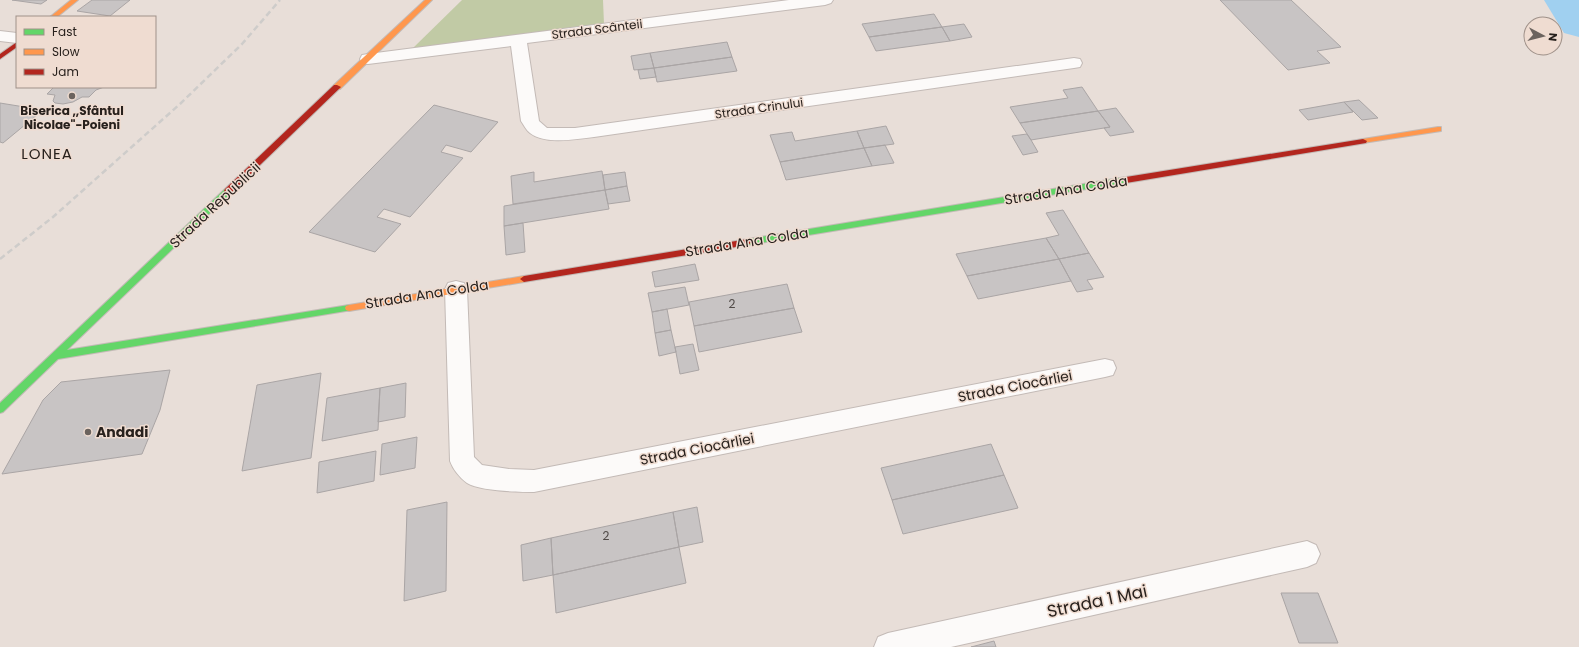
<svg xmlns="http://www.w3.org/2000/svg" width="1579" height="647" font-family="Poppins,sans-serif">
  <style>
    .green { fill: #c1caa5 }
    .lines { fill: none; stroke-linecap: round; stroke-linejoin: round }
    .river { fill: #a0d0f0; fill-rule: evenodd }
    .building { fill: #c8c4c4; stroke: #aaa5a5 }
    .street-casing { stroke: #c3bab6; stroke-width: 2 }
    .fast-casing { stroke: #c3bab6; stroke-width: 2 }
    .slow-casing { stroke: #c3bab6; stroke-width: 2 }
    .jam-casing { stroke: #c3bab6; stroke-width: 2 }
    .street { fill: #fcfaf9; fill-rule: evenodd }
    .fast { fill: #63d668; fill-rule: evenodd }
    .slow { fill: #ff974d; fill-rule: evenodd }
    .jam { fill: #b3261e; fill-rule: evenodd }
    .rail { stroke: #ceccca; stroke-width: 2.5; stroke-dasharray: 6 3.5; stroke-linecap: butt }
    .poi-dot { fill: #6b635e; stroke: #efdcd1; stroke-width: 1.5 }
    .labels { text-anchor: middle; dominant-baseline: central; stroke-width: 3; stroke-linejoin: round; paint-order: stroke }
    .far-street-label { font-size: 12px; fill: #28211d; stroke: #efdcd1 }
    .far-poi-label { font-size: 12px; font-weight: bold; fill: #28211d; stroke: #efdcd1 }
    .number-label { font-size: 12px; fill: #504a47 }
    .street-label { font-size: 14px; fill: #28211d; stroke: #efdcd1 }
    .poi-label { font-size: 14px; font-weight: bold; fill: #28211d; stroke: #efdcd1; text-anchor: start }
    .neighbourhood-label { font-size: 15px; letter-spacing: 1px; fill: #28211d; stroke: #efdcd1 }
    .near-street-label { font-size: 17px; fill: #28211d; stroke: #efdcd1 }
  </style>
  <rect width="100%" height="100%" fill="#e8ded8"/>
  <path class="green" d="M 462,0 L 603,0 L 604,24 L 413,48 Z"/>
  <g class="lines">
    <path class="river" d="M 1544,0 L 1579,0 L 1579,37 L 1564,33 Z"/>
  </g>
  <path class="building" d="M 12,0 L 47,0 L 41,4 Z
    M 92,0 L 130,0 L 110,16 L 77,11 Z
    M 1220,0 L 1291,0 L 1341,47 L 1317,51 L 1330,63 L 1288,70 Z
    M 934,14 L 942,27 L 869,37 L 862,24 Z
    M 964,24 L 972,37 L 950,41 L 942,27 Z
    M 942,27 L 950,41 L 876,51 L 869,37 Z
    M 727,42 L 732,57 L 654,68 L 650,53 Z
    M 650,53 L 654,68 L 634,70 L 631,56 Z
    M 732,57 L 737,71 L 657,82 L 654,68 Z
    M 654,68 L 656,77 L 640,79 L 638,70 Z
    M 54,87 L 104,87 L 96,90 L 89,97 L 82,97 L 73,102 L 63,104 L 55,103 L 53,101 L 55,95 L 47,94 Z
    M 1082,87 L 1098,111 L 1020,123 L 1010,107 L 1068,98 L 1063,90 Z
    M 1359,100 L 1378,118 L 1362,120 L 1344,102 Z
    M 1344,102 L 1353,112 L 1308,120 L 1299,110 Z
    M 0,103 L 43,110 L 3,143 L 0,142 Z
    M 434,105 L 498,122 L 471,152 L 446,145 L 441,152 L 463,158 L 410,217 L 384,209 L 377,217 L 401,224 L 375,252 L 309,232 Z
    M 1116,108 L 1134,132 L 1110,136 L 1104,128 L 1110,127 L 1098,111 Z
    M 1098,111 L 1110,127 L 1031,140 L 1020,123 Z
    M 886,126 L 894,144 L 864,148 L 857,131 Z
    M 857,131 L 864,148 L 780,162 L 770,135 L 792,132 L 795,141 Z
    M 1027,134 L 1031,140 L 1038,152 L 1023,155 L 1012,136 Z
    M 885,145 L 894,163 L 872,166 L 864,148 Z
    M 864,148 L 872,166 L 786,180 L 780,162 Z
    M 602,171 L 605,190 L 513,204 L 511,176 L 534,172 L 534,182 Z
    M 625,172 L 627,186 L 605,190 L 603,175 Z
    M 627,186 L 630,201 L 608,204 L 605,190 Z
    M 605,190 L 609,209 L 504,226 L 504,206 Z
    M 1063,210 L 1089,253 L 1059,259 L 1046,238 L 1059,235 L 1046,213 Z
    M 523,223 L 525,252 L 506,255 L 504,226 Z
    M 1046,238 L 1059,259 L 967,276 L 956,254 Z
    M 1089,253 L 1104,277 L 1087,280 L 1093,289 L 1077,292 L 1059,259 Z
    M 1059,259 L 1071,281 L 978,299 L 967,276 Z
    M 695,264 L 699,280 L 655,287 L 652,272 Z
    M 787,284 L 794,308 L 694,326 L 689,302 Z
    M 685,287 L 689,305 L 652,312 L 648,293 Z
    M 794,308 L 802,332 L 699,352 L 694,326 Z
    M 667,309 L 671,330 L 655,333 L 652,312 Z
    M 671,330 L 676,352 L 659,356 L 655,333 Z
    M 693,344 L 699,370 L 680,374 L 675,347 Z
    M 170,370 L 160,410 L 142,454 L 2,474 L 43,400 L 61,382 Z
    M 321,373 L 311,458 L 242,471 L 257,385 Z
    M 406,383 L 405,417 L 378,422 L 380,388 Z
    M 380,388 L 378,430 L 322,441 L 327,398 Z
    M 417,437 L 415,468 L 380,475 L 382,444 Z
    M 991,444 L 1004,475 L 892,500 L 881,468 Z
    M 376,451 L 374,481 L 317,493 L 319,462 Z
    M 1004,475 L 1018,508 L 903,534 L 892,500 Z
    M 447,502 L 446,591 L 404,601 L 407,510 Z
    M 697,507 L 703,542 L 679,547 L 673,512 Z
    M 673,512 L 679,547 L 553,575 L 551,538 Z
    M 551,538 L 553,575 L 523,581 L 521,545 Z
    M 679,547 L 686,583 L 556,613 L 553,575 Z
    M 1281,593 L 1318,593 L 1338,643 L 1299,643 Z
    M 994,641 L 996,647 L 971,647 Z"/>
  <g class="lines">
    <g class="street-casing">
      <path id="street" d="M 789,0 L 833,0 L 831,3 L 825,5 L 527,43 L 539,121 L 547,128 L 575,128 L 1074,58 L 1080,59 L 1082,63 L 1080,67 L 1074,68 L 594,137 C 577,139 545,145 530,133 C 526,130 524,125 521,121 L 511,46 L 368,64 L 362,63 L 360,59 L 362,55 L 368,54 Z
        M 0,31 L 17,33 L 17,43 L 0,41 Z
        M 456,281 L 464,283 L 467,289 L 474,457 L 482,465 L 509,469 L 534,470 L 1105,359 L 1113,361 L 1116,368 L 1113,375 L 1105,377 L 534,492 C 519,492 479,491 467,483 C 459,477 453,469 450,461 L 445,289 L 448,283 Z
        M 1307,541 L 1316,545 L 1320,554 L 1316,563 L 1307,567 L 951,647 L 874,647 L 878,637 L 888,633 Z"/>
    </g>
    <g class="fast-casing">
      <path id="fast" d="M 1126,177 L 1129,178 L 1130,180 L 1129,182 L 748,245 L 744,242 L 748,239 Z
        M 228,188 L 232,191 L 231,193 L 67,350 L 349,305 L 352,306 L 353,308 L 352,310 L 58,359 L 3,412 L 0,413 L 0,403 L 225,189 Z"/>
    </g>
    <g class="slow-casing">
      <path id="slow" d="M 71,0 L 78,0 L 57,17 L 50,17 Z
        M 425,0 L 432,0 L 340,89 L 334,89 L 334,85 Z
        M 1438,127 L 1441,127 L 1441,131 L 1363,143 L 1359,141 L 1363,139 Z
        M 524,276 L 528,279 L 524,282 L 349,311 L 346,310 L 345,308 L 346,306 L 349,305 Z"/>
    </g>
    <g class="jam-casing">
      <path id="jam" d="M 17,42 L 17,47 L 0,59 L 0,54 Z
        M 334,85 L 337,85 L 341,87 L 231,193 L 225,193 L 224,191 L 225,189 Z
        M 1363,139 L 1367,141 L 1366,143 L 1126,183 L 1122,180 L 1126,177 Z
        M 748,239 L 752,242 L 748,245 L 524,282 L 520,279 L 524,276 Z"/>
    </g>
    <use href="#street" class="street"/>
    <use href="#fast" class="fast"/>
    <use href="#slow" class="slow"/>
    <use href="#jam" class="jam"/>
    <path class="rail" d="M 0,259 L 53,217 L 180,104 L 242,44 L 280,0"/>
  </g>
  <g class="poi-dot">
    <circle cx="72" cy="96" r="4"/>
    <circle cx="88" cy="432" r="4"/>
  </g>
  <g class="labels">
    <g class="far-street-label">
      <text transform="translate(597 29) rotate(-7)">Strada Scânteii</text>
      <text transform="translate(759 108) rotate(-8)">Strada Crinului</text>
    </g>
    <g class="far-poi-label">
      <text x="72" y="110">Biserica ,,Sfântul<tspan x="72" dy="14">Nicolae"-Poieni</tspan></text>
    </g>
    <g class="number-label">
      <text x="732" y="303">2</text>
      <text x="606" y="535">2</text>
    </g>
    <g class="street-label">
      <text transform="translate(1066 190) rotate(-9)">Strada Ana Colda</text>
      <text transform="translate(215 205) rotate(-43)">Strada Republicii</text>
      <text transform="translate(747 242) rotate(-9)">Strada Ana Colda</text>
      <text transform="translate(427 294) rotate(-9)">Strada Ana Colda</text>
      <text transform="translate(1015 386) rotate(-11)">Strada Ciocârliei</text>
      <text transform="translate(697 449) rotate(-11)">Strada Ciocârliei</text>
    </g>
    <g class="poi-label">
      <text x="96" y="432">Andadi</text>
    </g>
    <g class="neighbourhood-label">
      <text x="47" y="153">LONEA</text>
    </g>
    <g class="near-street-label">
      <text transform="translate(1097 601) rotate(-12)">Strada 1 Mai</text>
    </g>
  </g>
  <rect x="16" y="16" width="140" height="72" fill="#efdcd1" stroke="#9f9189"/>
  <rect x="24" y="29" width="20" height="6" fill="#63d668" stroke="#9f9189"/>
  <text x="52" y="36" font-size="12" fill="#28211d">Fast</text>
  <rect x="24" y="49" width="20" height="6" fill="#ff974d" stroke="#9f9189"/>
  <text x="52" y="56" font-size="12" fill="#28211d">Slow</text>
  <rect x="24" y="69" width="20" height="6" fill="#b3261e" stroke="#9f9189"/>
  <text x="52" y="76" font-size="12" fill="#28211d">Jam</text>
  <g transform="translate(1543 36) rotate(97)"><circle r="19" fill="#efdcd1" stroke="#9f9189"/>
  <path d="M0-3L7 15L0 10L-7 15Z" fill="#6b635e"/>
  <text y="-6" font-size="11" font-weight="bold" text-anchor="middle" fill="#28211d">N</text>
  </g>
</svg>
